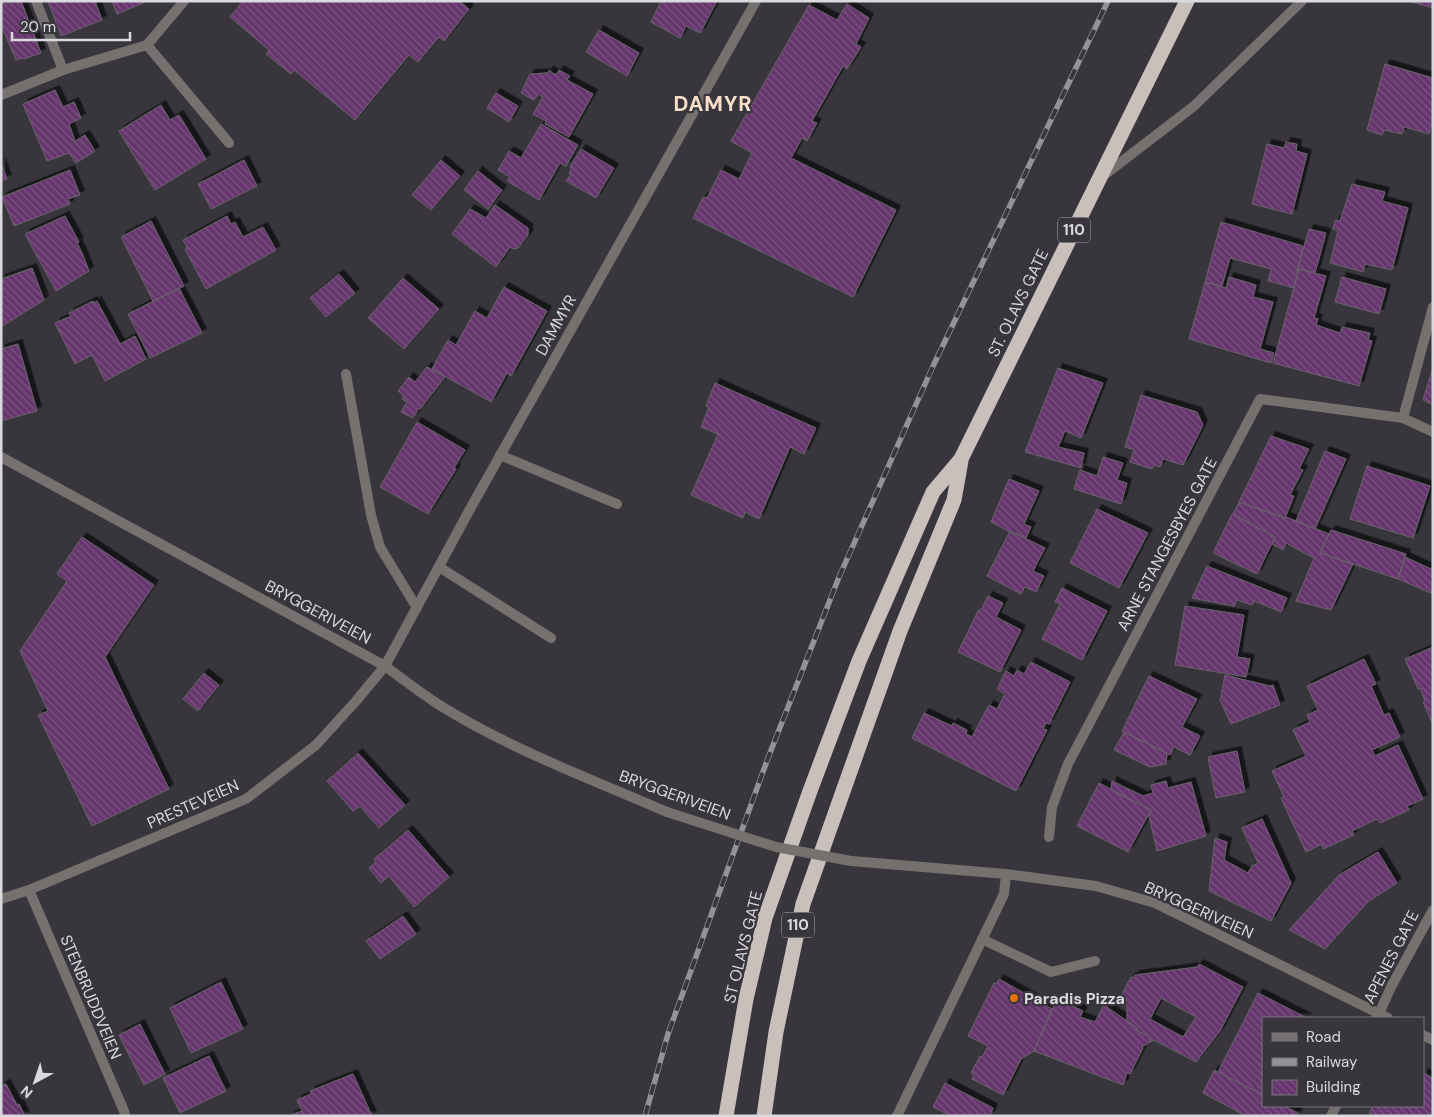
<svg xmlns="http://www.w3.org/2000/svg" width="1434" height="1117" font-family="'DM Sans',sans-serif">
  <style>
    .building { fill: url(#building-back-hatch); stroke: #686369; fill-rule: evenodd; filter: url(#shadow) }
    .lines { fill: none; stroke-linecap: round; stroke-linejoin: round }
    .lane { stroke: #75716f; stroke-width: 10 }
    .street { stroke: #75716f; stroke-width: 10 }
    .highway { stroke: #c9c0bc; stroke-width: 15 }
    .rail-casing { stroke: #939297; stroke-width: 5.5 }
    .rail { stroke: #38363c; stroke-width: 4; stroke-dasharray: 11; stroke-linecap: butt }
    .street-bridge { stroke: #75716f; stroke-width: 10 }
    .food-dot { fill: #e8710a; stroke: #38363c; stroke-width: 2 }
    .labels { text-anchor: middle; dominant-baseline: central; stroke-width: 4.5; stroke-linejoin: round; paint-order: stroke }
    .shield { fill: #38363c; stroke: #a9a8ad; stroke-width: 1 }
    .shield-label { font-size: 15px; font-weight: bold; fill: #dad9dd }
    .street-label { font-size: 16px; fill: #dad9dd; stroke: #38363c }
    .poi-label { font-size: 16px; font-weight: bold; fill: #dad9dd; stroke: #38363c; text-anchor: start }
    .district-label { font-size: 21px; font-weight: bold; letter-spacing: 1px; fill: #f8dfc9; stroke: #38363c }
  </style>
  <defs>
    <pattern id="building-back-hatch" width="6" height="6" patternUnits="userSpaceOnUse" patternTransform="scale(1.25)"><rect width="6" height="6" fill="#66366e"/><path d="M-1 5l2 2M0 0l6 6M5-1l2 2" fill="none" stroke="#7b5282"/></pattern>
    <filter id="shadow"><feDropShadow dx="4.5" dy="-4.5" stdDeviation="0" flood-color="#0009"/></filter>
  </defs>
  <rect width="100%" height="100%" fill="#38363c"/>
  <path class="building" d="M 11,1 L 21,1 L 41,53 L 24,59 L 23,58 L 16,60 L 1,25 L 1,3 L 4,2 L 5,4 Z
    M 48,1 L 95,1 L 102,20 L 61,36 Z
    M 112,1 L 148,1 L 117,14 Z
    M 243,1 L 459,1 L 469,9 L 444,41 L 439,37 L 418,62 L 409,55 L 355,120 L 294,70 L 291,74 L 266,54 L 269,50 L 230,17 Z
    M 661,1 L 717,1 L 700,33 L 686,26 L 680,38 L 651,22 Z
    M 1408,1 L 1433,1 L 1433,8 Z
    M 847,4 L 869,18 L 856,44 L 861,47 L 847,69 L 843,66 L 812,121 L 817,123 L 807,141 L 802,138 L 791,158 L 896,210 L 853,297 L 693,218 L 703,197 L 707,198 L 721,170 L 739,179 L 752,153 L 731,141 L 809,5 L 837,20 Z
    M 599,30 L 639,53 L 627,76 L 586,52 Z
    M 1385,64 L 1433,78 L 1433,119 L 1429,134 L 1404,127 L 1402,134 L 1384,130 L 1382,135 L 1367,130 Z
    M 549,70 L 554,74 L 557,74 L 559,70 L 570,76 L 567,80 L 593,94 L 569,137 L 545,124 L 546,121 L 533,114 L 543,97 L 538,94 L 534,100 L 521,93 L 530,74 L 548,73 Z
    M 55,90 L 63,107 L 74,102 L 81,118 L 69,124 L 75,141 L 85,135 L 95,151 L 76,163 L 69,153 L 47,161 L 23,104 Z
    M 496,93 L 518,106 L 509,122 L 487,108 Z
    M 161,105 L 170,120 L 179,115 L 206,159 L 155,190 L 119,131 Z
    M 541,124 L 578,145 L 566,166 L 560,163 L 539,200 L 507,181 L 510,177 L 498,170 L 509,151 L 521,158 Z
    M 1286,142 L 1297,144 L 1296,151 L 1307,154 L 1292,214 L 1252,204 L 1267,144 L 1284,148 Z
    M 581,149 L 614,168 L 596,198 L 566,181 L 571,174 L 569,173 L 572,168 L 570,167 Z
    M 244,160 L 257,186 L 211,209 L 198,184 Z
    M 441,160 L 460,176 L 431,210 L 412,195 Z
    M 1,163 L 7,179 L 1,181 Z
    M 70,170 L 80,195 L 68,199 L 70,204 L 14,226 L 2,197 Z
    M 478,171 L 502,190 L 488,209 L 464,190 Z
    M 1352,184 L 1385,192 L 1382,201 L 1408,208 L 1392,270 L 1365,264 L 1363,272 L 1330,263 L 1338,231 L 1333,229 L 1335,220 L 1340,221 Z
    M 495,205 L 528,228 L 528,235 L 518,248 L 513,249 L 510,247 L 496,267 L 452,234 L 470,209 L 486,218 Z
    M 65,216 L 79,242 L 77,243 L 82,253 L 89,271 L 56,291 L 25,234 Z
    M 227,216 L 231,224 L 235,222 L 243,237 L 263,227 L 276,250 L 206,289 L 185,249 L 187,247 L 183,240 Z
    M 151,221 L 184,286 L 153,301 L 121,237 Z
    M 1221,222 L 1303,246 L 1294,288 L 1268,281 L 1271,269 L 1230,258 L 1222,286 L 1205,282 Z
    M 1309,229 L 1326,233 L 1315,273 L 1299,269 L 1297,271 Z
    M 32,268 L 44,300 L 1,327 L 1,279 Z
    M 1299,269 L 1326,276 L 1314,318 L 1318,319 L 1316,325 L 1340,333 L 1342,327 L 1370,333 L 1368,340 L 1372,341 L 1359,386 L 1273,363 Z
    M 339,274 L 355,293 L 326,317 L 310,298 Z
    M 1229,277 L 1256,285 L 1253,297 L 1273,302 L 1260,349 L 1274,353 L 1271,363 L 1189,339 L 1205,282 L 1226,288 Z
    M 1342,277 L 1386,289 L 1379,314 L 1335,302 Z
    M 403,278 L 439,309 L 404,349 L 368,318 Z
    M 504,287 L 547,311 L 511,376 L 507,373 L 491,402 L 432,369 L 448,340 L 456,345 L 475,311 L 487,318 Z
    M 179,288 L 202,333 L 150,358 L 128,314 Z
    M 93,301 L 94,303 L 97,301 L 120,344 L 135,336 L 146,359 L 105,381 L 92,355 L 75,364 L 55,323 L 71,316 L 69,313 Z
    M 18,344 L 37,411 L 1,421 L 1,349 Z
    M 427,367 L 445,377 L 420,409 L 419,408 L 413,418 L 401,412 L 407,402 L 402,399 L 404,396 L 398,391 L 409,377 L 415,382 Z
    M 1433,367 L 1433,405 L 1423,400 Z
    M 1058,368 L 1103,383 L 1081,438 L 1065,431 L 1058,447 L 1084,453 L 1081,468 L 1025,452 Z
    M 715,383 L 816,428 L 804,454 L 790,447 L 759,519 L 745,512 L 743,518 L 691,495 L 718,434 L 701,427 L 709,407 L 706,406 Z
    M 1141,395 L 1197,412 L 1203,425 L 1183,465 L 1163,459 L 1160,467 L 1154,465 L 1152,469 L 1130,462 L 1134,450 L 1125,447 Z
    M 417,422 L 465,450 L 454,468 L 456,469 L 428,514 L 380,487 Z
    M 1271,436 L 1309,449 L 1299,469 L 1303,470 L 1290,495 L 1294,496 L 1285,518 L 1239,502 Z
    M 1325,451 L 1346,459 L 1315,529 L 1296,521 Z
    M 1103,457 L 1123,463 L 1117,480 L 1127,483 L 1121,504 L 1074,489 L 1080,470 L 1097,476 Z
    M 1367,466 L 1430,486 L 1413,538 L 1350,519 Z
    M 1009,479 L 1039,491 L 1024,524 L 1031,527 L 1026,538 L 1016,533 L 1016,535 L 991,522 Z
    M 1239,502 L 1285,518 L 1286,517 L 1329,534 L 1320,553 L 1353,564 L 1331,610 L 1296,601 L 1314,558 L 1286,543 L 1283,550 L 1272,544 L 1275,537 L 1233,514 Z
    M 1097,509 L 1148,533 L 1119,588 L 1070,563 Z
    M 1232,514 L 1275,537 L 1257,574 L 1213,553 Z
    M 1331,530 L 1406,554 L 1398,579 L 1320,553 Z
    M 1010,531 L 1045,548 L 1033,571 L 1044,576 L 1036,592 L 1025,587 L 1021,594 L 987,576 Z
    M 82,537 L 154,585 L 105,657 L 169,789 L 92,826 L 38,715 L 48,711 L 20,651 L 67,581 L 57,574 Z
    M 1405,557 L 1431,569 L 1433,566 L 1433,594 L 1398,579 Z
    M 1207,566 L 1287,598 L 1281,612 L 1254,601 L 1252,605 L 1237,600 L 1234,606 L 1192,598 Z
    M 1062,588 L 1107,611 L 1082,660 L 1042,639 L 1060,604 L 1055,602 Z
    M 988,596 L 1003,603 L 996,617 L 1021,630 L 1000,672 L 958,652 L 979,609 L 981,610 Z
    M 1185,606 L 1244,615 L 1237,657 L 1250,659 L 1246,677 L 1175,665 Z
    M 1433,647 L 1433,725 L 1423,702 L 1425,701 L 1420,688 L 1418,689 L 1405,659 Z
    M 1364,659 L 1376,684 L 1371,686 L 1384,715 L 1389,713 L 1400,737 L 1372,750 L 1375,756 L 1398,745 L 1423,799 L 1407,806 L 1409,810 L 1380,823 L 1377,819 L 1352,831 L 1354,835 L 1323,849 L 1322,844 L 1306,852 L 1281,798 L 1284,797 L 1272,771 L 1306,756 L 1293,730 L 1310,722 L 1307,715 L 1318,710 L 1307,686 Z
    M 1031,662 L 1070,682 L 1049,724 L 1046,723 L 1043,729 L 1047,730 L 1016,791 L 912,738 L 924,713 L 952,726 L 953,723 L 967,730 L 966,734 L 972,737 L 989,705 L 997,709 L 1005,694 L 997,689 L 1006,671 L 1014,676 L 1017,670 L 1024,674 Z
    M 204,673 L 219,685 L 198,711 L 183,699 Z
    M 1225,675 L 1270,686 L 1273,685 L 1280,705 L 1231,724 L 1220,700 Z
    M 1149,676 L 1197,699 L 1182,727 L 1200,736 L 1190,755 L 1174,747 L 1170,755 L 1122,731 Z
    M 1124,732 L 1167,753 L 1166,764 L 1150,767 L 1114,750 Z
    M 1237,751 L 1245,792 L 1216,798 L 1208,757 Z
    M 358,753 L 405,805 L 379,828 L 360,806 L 353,811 L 327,781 Z
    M 1112,781 L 1143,796 L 1153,793 L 1151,785 L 1166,781 L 1168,788 L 1191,782 L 1206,836 L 1157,851 L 1149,816 L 1151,810 L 1111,790 Z
    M 1099,783 L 1151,810 L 1128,852 L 1077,826 Z
    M 1262,819 L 1291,883 L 1271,921 L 1209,891 L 1215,838 L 1227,842 L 1224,860 L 1248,873 L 1252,866 L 1258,863 L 1242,828 Z
    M 408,830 L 449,877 L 414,907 L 389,876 L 381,883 L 369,868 L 376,862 L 374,859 Z
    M 1378,852 L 1397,883 L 1369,901 L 1325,949 L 1289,930 L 1339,875 Z
    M 403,916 L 416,934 L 380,959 L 366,941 Z
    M 1199,964 L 1243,987 L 1220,1031 L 1196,1062 L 1154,1040 L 1150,1042 L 1150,1037 L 1136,1030 L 1137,1028 L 1127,1022 L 1127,1006 L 1119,1000 L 1131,977 L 1133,978 L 1135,975 L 1197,967 ZM 1161,998 L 1196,1017 L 1183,1037 L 1150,1019 Z
    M 999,979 L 1052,1009 L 1034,1051 L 1021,1059 L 1003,1095 L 972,1079 L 974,1075 L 971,1073 L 980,1056 L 982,1057 L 988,1046 L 968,1036 L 994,983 L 996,984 Z
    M 221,982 L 243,1029 L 191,1053 L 170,1008 Z
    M 1258,993 L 1307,1018 L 1263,1018 L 1263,1095 L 1218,1072 Z
    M 1057,999 L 1083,1011 L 1080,1017 L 1095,1022 L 1104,1005 L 1137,1028 L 1136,1030 L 1150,1037 L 1150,1042 L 1142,1047 L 1143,1048 L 1130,1074 L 1127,1073 L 1123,1085 L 1034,1051 Z
    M 140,1024 L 165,1074 L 144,1085 L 119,1035 Z
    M 209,1056 L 226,1091 L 180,1113 L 163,1078 Z
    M 1214,1070 L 1263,1095 L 1263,1106 L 1284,1106 L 1298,1113 L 1296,1116 L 1246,1116 L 1203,1093 Z
    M 1423,1073 L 1433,1078 L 1433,1116 L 1376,1116 L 1369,1113 L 1373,1106 L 1423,1106 Z
    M 353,1074 L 372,1116 L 289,1116 L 302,1111 L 297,1100 L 311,1094 L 310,1091 Z
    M 945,1083 L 993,1108 L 990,1116 L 951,1116 L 933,1107 Z
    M 6,1084 L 17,1105 L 19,1104 L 25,1116 L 1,1116 L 1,1086 Z"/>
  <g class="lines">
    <path class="lane" d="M 36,1 L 63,70
      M 147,45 L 229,143
      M 346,374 L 371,515 L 380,547 L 417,608
      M 500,455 L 617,504
      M 439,567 L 551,638
      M 982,939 L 1051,972 L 1095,961"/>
    <path class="street" d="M 1,95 L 63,70 L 147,45 L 184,1
      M 1103,176 L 1194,106 L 1302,1
      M 1403,418 L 1433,307
      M 1,457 L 385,666 C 404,680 422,694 441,706 C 512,750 591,779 667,812
      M 1049,837 L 1052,807 L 1068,764 L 1260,399 L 1403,418 L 1433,432
      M 851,861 L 1006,874 L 1096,886 L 1155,903 L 1388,1018
      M 29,890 L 124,1111 L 125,1116
      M 1,899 L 29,890 L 246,799 L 316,745 L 356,701 L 385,666 L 470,509 L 756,1
      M 1377,1018 L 1391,987 L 1433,910
      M 1423,1035 L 1433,1040
      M 897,1116 L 1004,894 L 1006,874
      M 1331,1116 L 1336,1106"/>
    <path class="highway" d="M 726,1116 L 746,999 L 765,918 L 810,791 L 859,661 L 933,492 L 961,459 L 1187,1
      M 764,1116 L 776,1032 L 803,904 L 900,631 L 954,500 L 961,461"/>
    <g class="rail-casing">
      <path id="rail" d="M 645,1116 L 668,1034 L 768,758 L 839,577 L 934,364 L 1108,1"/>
    </g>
    <use href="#rail" class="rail"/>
    <path class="street-bridge" d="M 667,812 L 776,847 L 851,861"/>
  </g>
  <circle class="food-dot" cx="1014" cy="998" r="5"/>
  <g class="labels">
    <g class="shield">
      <rect x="1058" y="217.5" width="32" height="25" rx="4"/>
      <rect x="782" y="912.5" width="32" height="25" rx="4"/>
    </g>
    <g class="shield-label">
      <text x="1074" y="230">110</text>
      <text x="798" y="925">110</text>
    </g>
    <g class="street-label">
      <text transform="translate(1018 303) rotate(-64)">ST. OLAVS GATE</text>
      <text transform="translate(556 325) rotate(-61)">DAMMYR</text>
      <text transform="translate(1167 544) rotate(-62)">ARNE STANGESBYES GATE</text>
      <text transform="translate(318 612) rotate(28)">BRYGGERIVEIEN</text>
      <text transform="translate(675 795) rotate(20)">BRYGGERIVEIEN</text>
      <text transform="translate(193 804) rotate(-24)">PRESTEVEIEN</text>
      <text transform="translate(1199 910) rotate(24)">BRYGGERIVEIEN</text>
      <text transform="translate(743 947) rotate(-76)">ST OLAVS GATE</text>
      <text transform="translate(1391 957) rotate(-63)">APENES GATE</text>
      <text transform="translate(91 997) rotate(67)">STENBRUDDVEIEN</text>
    </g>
    <g class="poi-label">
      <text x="1024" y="998">Paradis Pizza</text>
    </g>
    <g class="district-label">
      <text x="713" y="104">DAMYR</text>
    </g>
  </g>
  <rect width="1434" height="1117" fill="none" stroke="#dad9dd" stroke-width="5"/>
  <rect x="1262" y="1017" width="162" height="90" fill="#38363c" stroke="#79777c"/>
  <rect x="1272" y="1033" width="25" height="8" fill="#75716f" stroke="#79777c"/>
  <text x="1306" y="1042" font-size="15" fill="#dad9dd">Road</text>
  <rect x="1272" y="1058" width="25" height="8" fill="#939297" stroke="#79777c"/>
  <text x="1306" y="1067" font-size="15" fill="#dad9dd">Railway</text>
  <rect x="1272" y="1080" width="25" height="15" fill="url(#building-back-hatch)" stroke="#79777c"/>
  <text x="1306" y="1092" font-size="15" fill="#dad9dd">Building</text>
  <g transform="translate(35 1082) rotate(220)" stroke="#38363c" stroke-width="4" paint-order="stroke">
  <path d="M0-4L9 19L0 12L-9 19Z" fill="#dad9dd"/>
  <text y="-8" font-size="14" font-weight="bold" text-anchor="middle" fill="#dad9dd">N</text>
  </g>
  <path d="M12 32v8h118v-8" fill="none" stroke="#dad9dd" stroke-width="2.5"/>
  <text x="20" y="32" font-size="15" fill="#dad9dd" stroke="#38363c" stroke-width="4" paint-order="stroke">20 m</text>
</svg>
